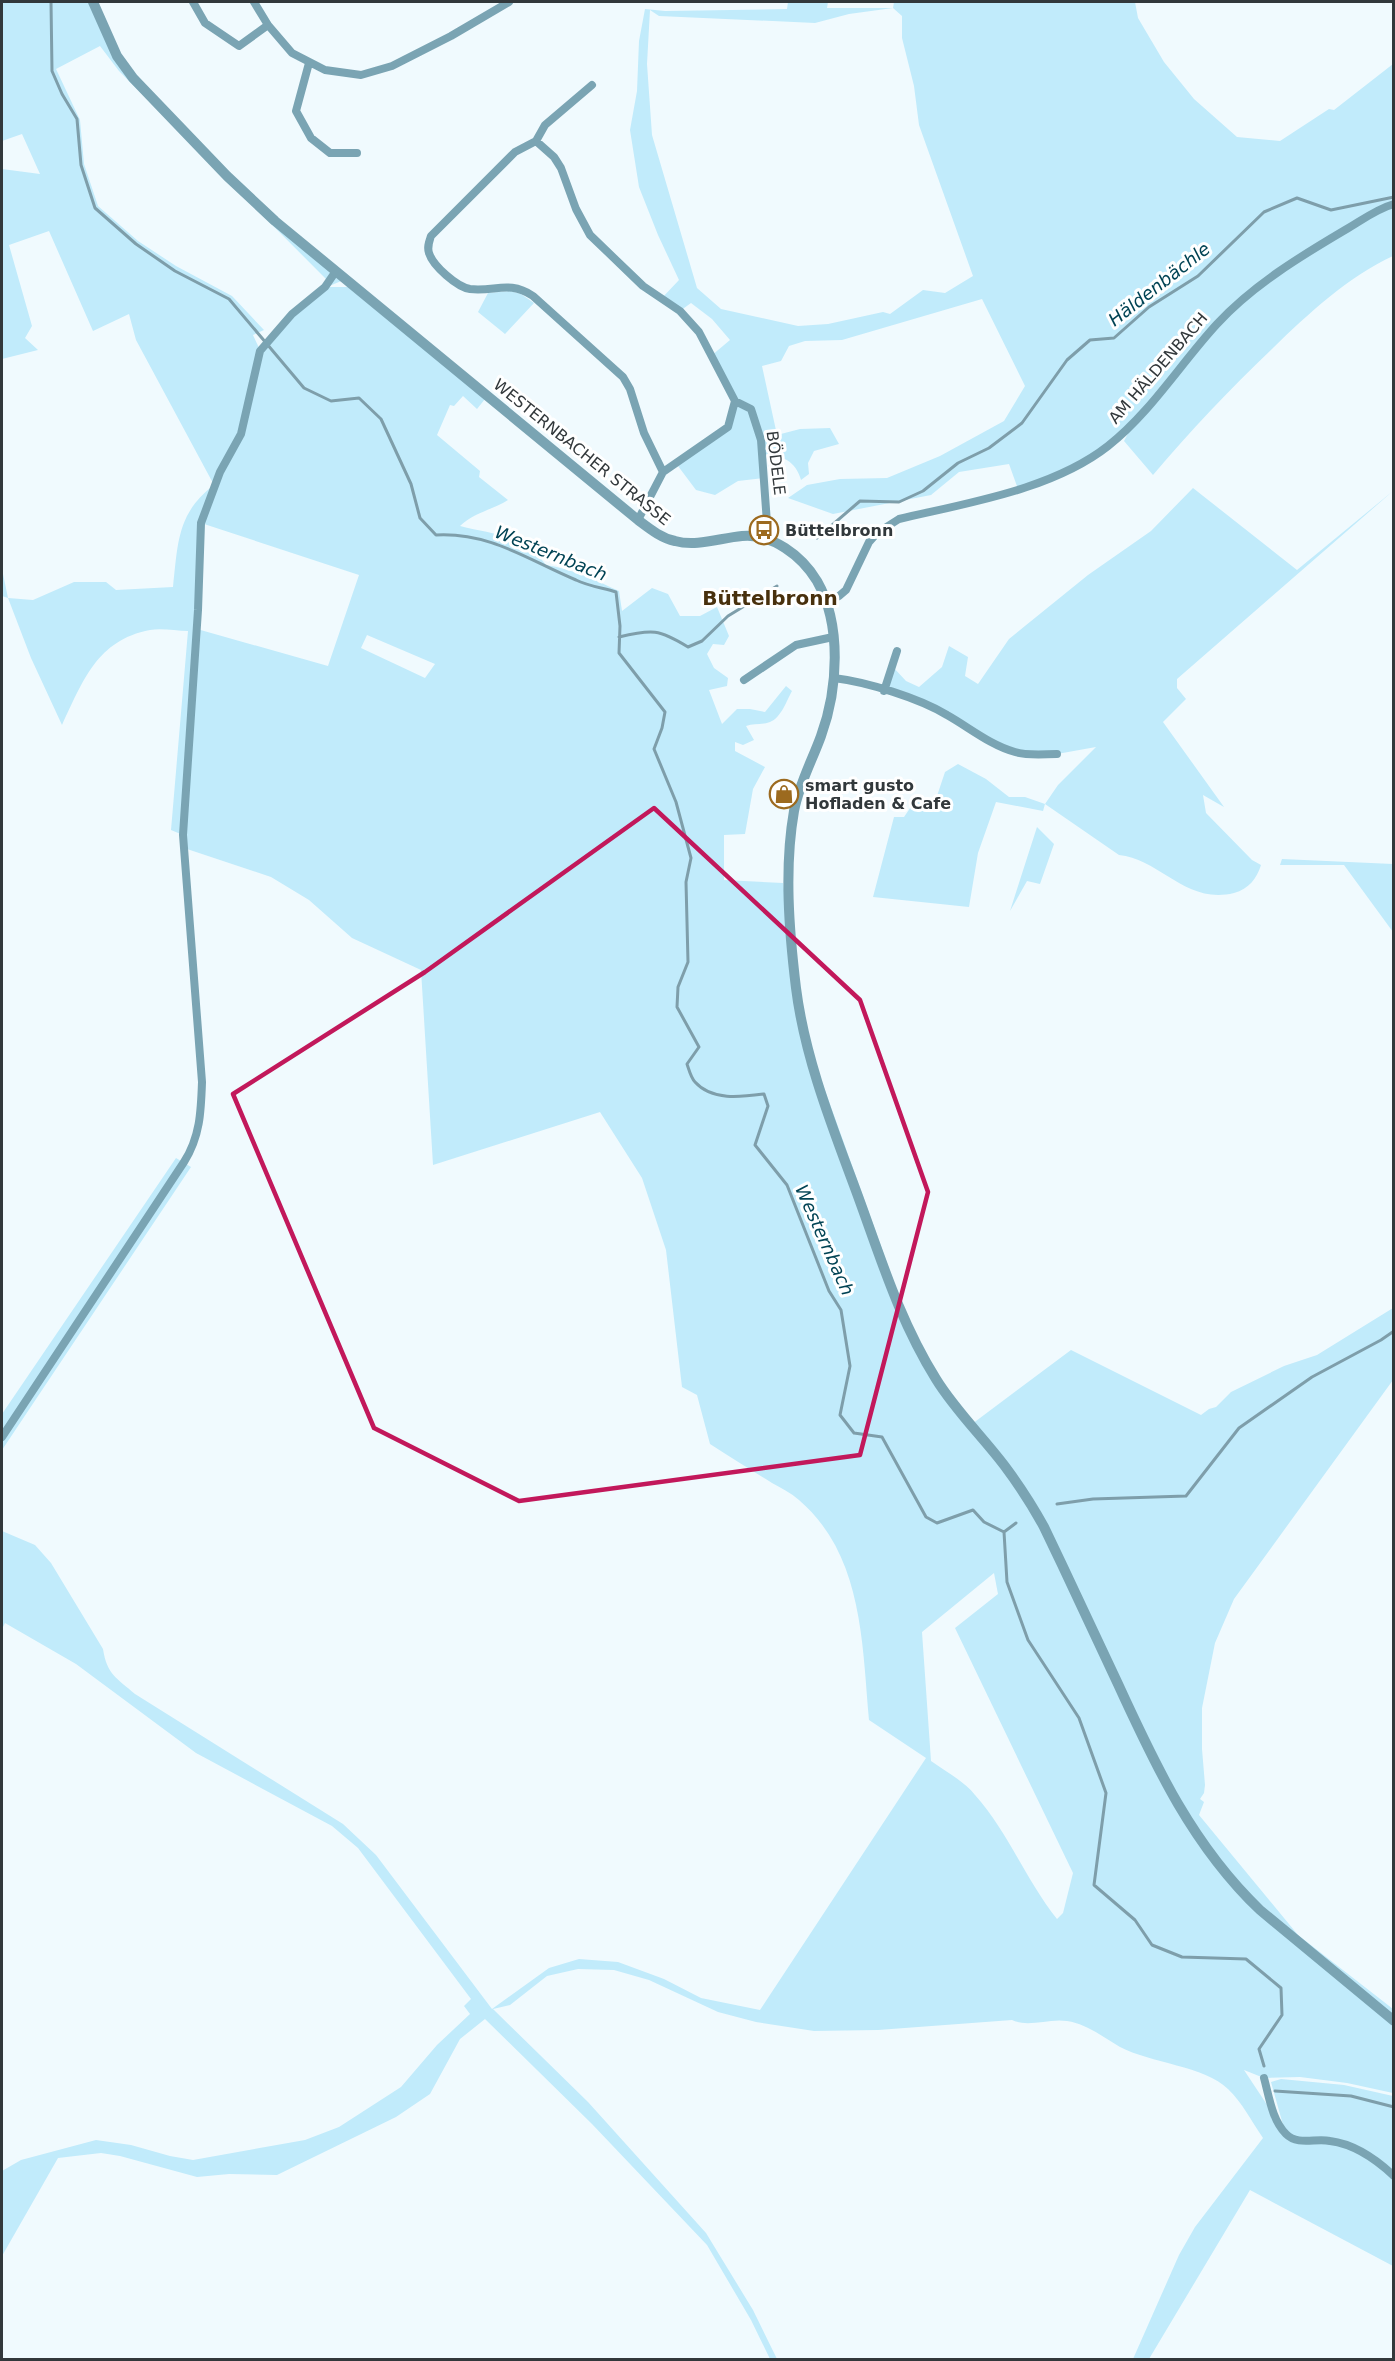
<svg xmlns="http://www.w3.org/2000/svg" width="1395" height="2361" font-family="'DejaVu Sans',sans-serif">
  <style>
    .green { fill: #c1ebfb; fill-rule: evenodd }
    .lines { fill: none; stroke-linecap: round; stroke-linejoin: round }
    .stream { stroke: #7e9eaa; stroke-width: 3 }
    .minor { stroke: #7aa4b3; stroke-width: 8 }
    .tertiary { stroke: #7aa4b3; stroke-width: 10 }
    .marked { fill: none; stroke: #c2185b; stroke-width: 4.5; stroke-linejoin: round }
    .labels { text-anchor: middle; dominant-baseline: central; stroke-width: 6; stroke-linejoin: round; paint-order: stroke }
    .street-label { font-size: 16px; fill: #32383b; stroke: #fff }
    .poi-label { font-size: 16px; font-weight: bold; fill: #32383b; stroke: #fff; text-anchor: start }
    .water-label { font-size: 18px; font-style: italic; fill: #004354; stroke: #fff }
    .quarter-label { font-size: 20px; font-weight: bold; fill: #48300d; stroke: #fff }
  </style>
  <rect width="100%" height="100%" fill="#f0fafe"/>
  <path class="green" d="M 2,2 L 93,2 L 117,56 L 227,176 L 346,279 L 327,287 L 348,287 L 485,399 L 477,409 L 463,396 L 454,406 L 450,405 L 437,435 L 480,471 L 479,477 L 508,500 C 492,510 473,513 460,526 C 495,535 522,534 546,565 C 572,569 595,580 619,591 L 622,611 L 652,588 L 668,594 L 680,616 L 700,616 L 717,607 L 729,636 L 724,645 L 713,644 L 707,654 L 714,668 L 728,678 L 727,686 L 709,690 L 722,724 L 737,709 L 750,709 L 765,712 L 786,686 L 792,691 C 787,700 781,718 770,722 C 762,725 754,723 746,726 L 754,740 L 743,745 L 735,742 L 735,751 L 765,767 L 753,789 L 745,834 L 724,835 L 724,880 L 783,883 L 808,1043 L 918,1349 L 972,1424 L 1071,1350 L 1201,1415 L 1209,1409 L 1216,1407 L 1231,1392 L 1284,1366 L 1317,1355 L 1393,1308 L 1393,1380 L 1234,1599 L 1215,1643 L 1202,1708 L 1202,1749 L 1205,1785 L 1204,1793 L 1200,1799 L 1204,1802 L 1199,1815 L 1298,1935 L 1393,2009 L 1393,2093 L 1347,2083 L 1300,2077 L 1264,2078 L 1244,2070 L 1285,2132 L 1271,2082 L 1281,2079 L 1344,2085 L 1393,2096 L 1393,2266 L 1250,2190 L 1149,2359 L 1133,2359 L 1179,2255 L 1195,2227 L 1263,2138 C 1252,2122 1242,2102 1228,2089 C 1205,2066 1150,2063 1120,2047 C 1103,2037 1087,2024 1067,2021 C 1048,2018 1029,2028 1012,2020 L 878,2030 L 814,2031 L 756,2022 L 718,2012 L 649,1980 L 614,1970 L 578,1969 L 547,1976 L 510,2005 L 493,2009 L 588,2102 L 706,2233 L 753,2310 L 777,2359 L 770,2359 L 751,2320 L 707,2245 L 592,2124 L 485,2019 L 460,2039 L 430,2094 L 396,2117 L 277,2175 L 229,2174 L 197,2177 L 120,2156 L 101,2153 L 58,2158 L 2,2256 L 2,2171 L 21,2160 L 96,2140 L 131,2145 L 170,2156 L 193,2160 L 305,2140 L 339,2127 L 401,2087 L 437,2045 L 470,2014 L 464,2006 L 471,1999 L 358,1848 L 332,1826 L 196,1753 L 76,1664 L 5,1623 L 2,1629 L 2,1531 L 35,1545 L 51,1563 L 103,1649 C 107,1675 117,1678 135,1694 L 343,1824 L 376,1855 L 492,2009 L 549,1968 L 579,1959 L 618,1962 L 664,1979 L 701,1998 L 760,2010 L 926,1758 L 869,1720 C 862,1643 863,1555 799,1500 C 791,1493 781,1488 772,1483 C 751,1470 730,1457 710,1444 L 697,1395 L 682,1387 L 666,1250 L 642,1178 L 600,1112 L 433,1165 L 421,970 L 352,938 L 309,900 L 271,877 L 184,848 L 183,835 L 171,830 L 188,631 C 176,631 162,628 150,630 C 97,640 83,681 62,725 L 31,658 L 8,598 L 2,596 L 2,569 L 8,598 L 33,600 L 74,582 L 106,582 L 116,590 L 173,587 C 178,543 177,513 214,485 L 136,340 L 129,314 L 93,331 L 49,231 L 9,245 L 32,326 L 25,338 L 38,350 L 2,359 L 2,169 L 40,174 L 22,134 L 2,141 ZM 100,46 L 119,71 L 327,280 L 260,350 L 253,335 L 264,330 L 232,296 L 176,266 L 138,241 L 98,206 L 84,164 L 80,120 L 56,69 ZM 201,523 L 359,575 L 328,666 L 197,629 ZM 367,635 L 435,664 L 425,678 L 361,648 ZM 994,1573 L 998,1594 L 955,1628 L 1073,1873 L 1063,1913 L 1057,1919 C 1026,1880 1008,1832 975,1795 C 964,1781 945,1771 931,1761 L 922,1632 Z
    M 788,2 L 828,2 L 827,8 L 893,8 L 894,2 L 1135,2 L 1138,18 L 1164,62 L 1194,99 L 1237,137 L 1280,141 L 1329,109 L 1334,110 L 1393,64 L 1393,256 C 1348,277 1309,313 1273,348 C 1230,389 1191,430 1153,475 L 1124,441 L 1134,422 L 1090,458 L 1018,489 L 1009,464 L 959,472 L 931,495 L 833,514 L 788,498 L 807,485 L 840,479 L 887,478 L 940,456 L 1004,421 L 1025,386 L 982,299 L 842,340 L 805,341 L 789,346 L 781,361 L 762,366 L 777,435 L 800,429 L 830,428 L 839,444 L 814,451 L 808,463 L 809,474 L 801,480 C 796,461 782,455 762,454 L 764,478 L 738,481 L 715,495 L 696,490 L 675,462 L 728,427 L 735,401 L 711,356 L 730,340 L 712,319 L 691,303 L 680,311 L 661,299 L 679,280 L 658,235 L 639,187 L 630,130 L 637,91 L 639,41 L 645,9 L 665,11 L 787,9 ZM 893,8 L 902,16 L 902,38 L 914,86 L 919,125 L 973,276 L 945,293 L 923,290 L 890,314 L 883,312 L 828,324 L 798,326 L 721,309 L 697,288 L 652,135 L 647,64 L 650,10 L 659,16 L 815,23 L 849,14 Z
    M 510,291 L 521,294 L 534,303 L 505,334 L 478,312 L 488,293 Z
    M 1193,488 L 1297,570 L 1393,491 L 1177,679 L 1177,688 L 1186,699 L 1163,722 L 1224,807 L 1203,795 L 1206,813 L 1252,860 L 1261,865 C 1257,878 1249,889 1234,893 C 1186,905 1160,859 1119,855 L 1045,804 L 1043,811 L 996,802 L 978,853 L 969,907 L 873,897 L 894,817 L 904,817 L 917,798 L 936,799 L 945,772 L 958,764 L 986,779 L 1009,797 L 1025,797 L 1045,804 L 1058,785 L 1096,747 L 1057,754 L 1016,752 L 947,715 L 884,691 L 893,667 L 906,681 L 919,687 L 942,667 L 949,646 L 968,657 L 965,676 L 978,684 L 1009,639 L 1088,575 L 1151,531 Z
    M 1037,827 L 1054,844 L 1040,884 L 1027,881 L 1010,911 Z
    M 1282,859 L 1393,864 L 1393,932 L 1344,865 L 1280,865 Z
    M 176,1158 L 191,1167 L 2,1450 L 2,1414 Z"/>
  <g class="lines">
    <path class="stream" d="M 51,2 L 52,71 L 62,94 L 77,119 L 81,165 L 95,208 L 136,244 L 175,271 L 229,299 L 304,388 L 331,401 L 359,398 L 381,419 L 411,484 L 420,518 L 436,535 C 490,532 528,560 576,580 C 588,586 603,588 616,592 L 620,626 L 619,653 L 665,712 L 662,728 L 654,749 L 676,802 L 691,858 L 686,882 L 688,962 L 678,987 L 677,1007 L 699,1047 L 687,1064 C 689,1070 691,1078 695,1082 C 712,1101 741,1097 764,1094 L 768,1106 L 755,1145 L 787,1185 L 829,1291 L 841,1310 L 850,1366 L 840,1415 L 854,1433 L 882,1437 L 926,1517 L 937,1523 L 973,1510 L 984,1522 L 1004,1532 L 1007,1582 L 1028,1640 L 1079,1718 L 1106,1793 L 1094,1885 L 1135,1920 L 1152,1945 L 1182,1957 L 1246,1959 L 1281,1988 L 1282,2015 L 1259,2049 L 1264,2066
      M 817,538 L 860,501 L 899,502 L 923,491 L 958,463 L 989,448 L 1022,423 L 1067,360 L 1090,340 L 1114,338 L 1149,307 L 1198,276 L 1264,212 L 1297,198 L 1331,210 L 1394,197
      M 619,637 C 652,629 659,629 688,647 L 702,641 L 728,616 L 777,586
      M 1057,1504 L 1093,1499 L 1186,1496 L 1239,1428 L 1312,1377 L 1381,1340 L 1394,1331
      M 1004,1532 L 1016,1523
      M 1275,2091 L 1351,2096 L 1394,2107"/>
    <path class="minor" d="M 193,2 L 205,23 L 239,46 L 268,25
      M 254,2 L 268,25 L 292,53 L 325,70 L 361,75 L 392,66 L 451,36 L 509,2
      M 309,63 L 296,111 L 311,138 L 330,153 L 357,153
      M 592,85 L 545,125 L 536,141 L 515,152 L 431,236 C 429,242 427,247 429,253 C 433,266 457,287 470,289 C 495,292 509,280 533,296 L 623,377 L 630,389 L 644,433 L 663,472
      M 536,141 L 554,157 L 561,168 L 576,209 L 590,235 L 643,286 L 680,311 L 699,332 L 735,401 L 728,427 L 663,472 L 638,520
      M 735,401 L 751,409 L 761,440 L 767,523 L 758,536
      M 826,603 L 839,596 L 846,590 L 869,542 L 877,533 L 899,519 C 966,503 1052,490 1108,446 C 1151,412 1181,363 1217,324 C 1253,285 1301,256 1345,230 C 1361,221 1376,209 1394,204
      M 834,678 C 867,682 919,698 947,715 C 970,728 990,745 1015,752 C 1028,756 1044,754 1057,754
      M 744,680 L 796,645 L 833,637
      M 884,691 L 897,651
      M 2,1437 L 184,1162 C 200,1137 201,1112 202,1082 L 183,835 L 198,610 L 201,523 L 220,472 L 241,434 L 260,351 L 292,314 L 325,287 L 336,271
      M 1264,2078 C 1269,2096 1272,2120 1286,2134 C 1298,2146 1315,2138 1330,2141 C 1354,2144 1377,2160 1394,2176"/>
    <path class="tertiary" d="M 93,2 L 117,56 L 133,78 L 227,176 L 275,221 L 638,520 C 650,529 661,538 675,541 C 697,547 720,538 742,536 C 772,533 802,556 817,581 C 842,625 838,689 821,736 C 812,761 799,784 794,811 C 784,868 789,930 796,988 C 805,1060 834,1131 859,1199 C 882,1262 900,1321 936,1379 C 955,1410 982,1436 1004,1465 C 1019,1485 1032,1505 1044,1527 C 1069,1579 1093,1631 1118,1684 C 1156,1767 1193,1846 1260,1910 L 1394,2021"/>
  </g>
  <path class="marked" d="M 654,808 L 860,1000 L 928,1192 L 860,1455 L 519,1501 L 374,1428 L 233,1094 L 425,972 Z"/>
  <defs>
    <g id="bus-ring" transform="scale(1.5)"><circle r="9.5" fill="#fff" stroke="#9c6a1f" stroke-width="1.5"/><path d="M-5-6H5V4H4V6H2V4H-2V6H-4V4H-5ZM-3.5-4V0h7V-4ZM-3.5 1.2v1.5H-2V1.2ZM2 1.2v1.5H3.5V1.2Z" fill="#9c6a1f"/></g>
    <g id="shop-ring" transform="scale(1.5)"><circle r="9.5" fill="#fff" stroke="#9c6a1f" stroke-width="1.5"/><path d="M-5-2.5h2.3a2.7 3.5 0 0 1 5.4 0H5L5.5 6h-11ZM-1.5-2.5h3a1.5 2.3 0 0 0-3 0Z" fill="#9c6a1f"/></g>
  </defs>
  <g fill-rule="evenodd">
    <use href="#bus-ring" x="764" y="530"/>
    <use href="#shop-ring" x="784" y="794"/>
  </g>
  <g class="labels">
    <g class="street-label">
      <text transform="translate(1158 368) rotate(-49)">AM HÄLDENBACH</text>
      <text transform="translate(582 452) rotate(39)">WESTERNBACHER STRASSE</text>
      <text transform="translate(776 463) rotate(83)">BÖDELE</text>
    </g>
    <g class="poi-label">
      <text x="785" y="530">Büttelbronn</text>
      <text x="805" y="785">smart gusto<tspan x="805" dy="18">Hofladen &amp; Cafe</tspan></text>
    </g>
    <g class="water-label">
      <text transform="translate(1159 284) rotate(-38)">Häldenbächle</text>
      <text transform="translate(551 553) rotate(22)">Westernbach</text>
      <text transform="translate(825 1240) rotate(66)">Westernbach</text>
    </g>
    <g class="quarter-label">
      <text x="770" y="598">Büttelbronn</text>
    </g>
  </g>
  <rect width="1395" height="2361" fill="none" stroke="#32383b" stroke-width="6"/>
</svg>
